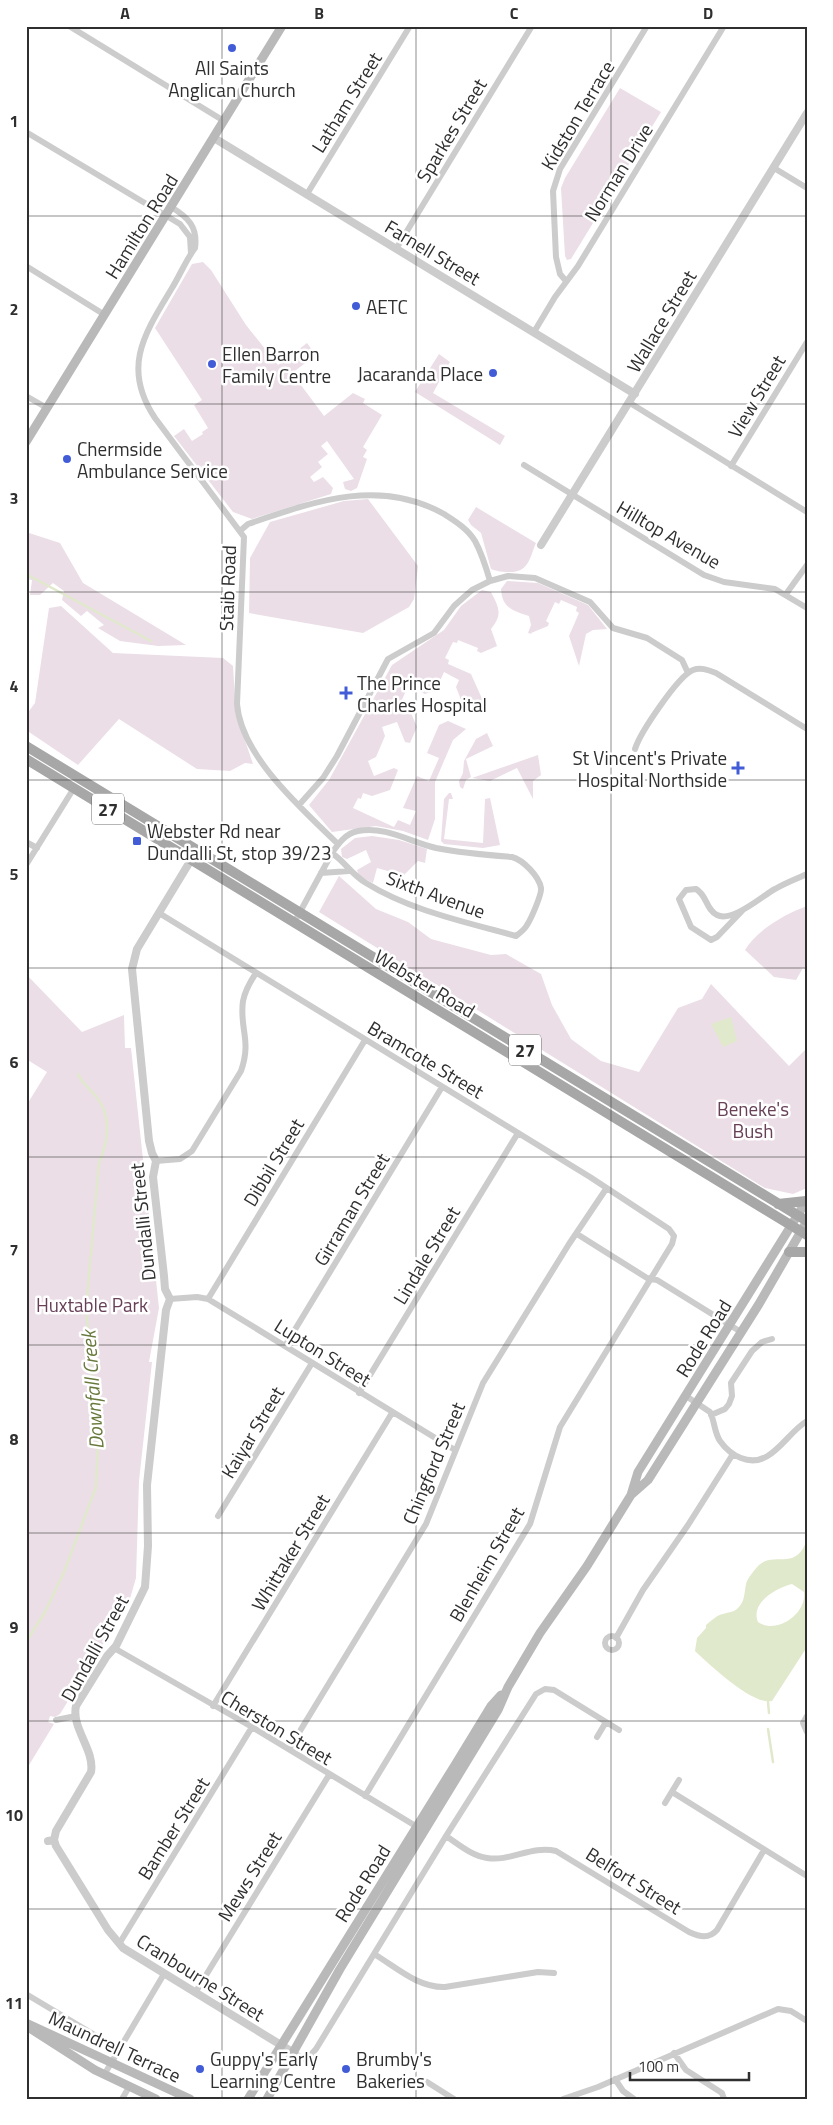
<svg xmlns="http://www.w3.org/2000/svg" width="833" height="2125" font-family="'Titillium Web',sans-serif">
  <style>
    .green { fill: #ebdee7 }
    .water { fill: #e1e9cc; fill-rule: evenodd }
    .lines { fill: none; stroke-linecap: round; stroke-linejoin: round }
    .stream { stroke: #e1e9cc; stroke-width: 2.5 }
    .minor { stroke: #ccc; stroke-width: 6 }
    .tertiary { stroke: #ccc; stroke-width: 8 }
    .secondary { stroke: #b9b9b9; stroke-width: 9 }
    .primary { stroke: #a7a7a7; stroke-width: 10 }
    .grid { fill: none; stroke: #2f2f2f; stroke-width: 1; stroke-opacity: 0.55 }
    .poi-dot { fill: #415cd6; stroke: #fff; stroke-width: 2 }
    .labels { text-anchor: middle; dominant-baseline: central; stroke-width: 5; stroke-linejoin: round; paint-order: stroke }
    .shield { fill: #fff; stroke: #6d6d6d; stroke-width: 1 }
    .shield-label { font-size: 18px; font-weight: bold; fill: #2f2f2f }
    .poi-label { font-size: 19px; fill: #2f2f2f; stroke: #fff; text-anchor: start }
    .street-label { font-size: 19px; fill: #2f2f2f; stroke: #fff }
    .park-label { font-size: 19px; fill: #674057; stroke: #fff }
    .water-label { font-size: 20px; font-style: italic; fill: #68793c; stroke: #fff }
    .neatline { fill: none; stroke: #2f2f2f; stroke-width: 2 }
    .grid-label { font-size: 16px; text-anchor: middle; font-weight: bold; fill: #2f2f2f }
  </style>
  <rect width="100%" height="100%" fill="#fff"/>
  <path class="green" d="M 620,88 L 661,112 L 571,259 L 567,260 L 565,256 L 561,188 L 565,178 Z
    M 203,262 L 211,270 L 246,325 L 278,365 L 307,343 L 316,355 L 292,373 L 324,416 L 353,393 L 365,399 L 363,403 L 382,415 L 363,447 L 367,450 L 363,457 L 367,459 L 357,488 L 351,491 L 345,489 L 343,482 L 354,479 L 327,441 L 321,446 L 328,454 L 318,462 L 322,467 L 310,477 L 314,482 L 323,477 L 333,488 L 331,494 L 252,519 L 233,512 L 174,436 L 184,429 L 192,441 L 203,434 L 202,432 L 208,428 L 194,405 L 202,400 L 155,328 L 192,264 Z
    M 439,354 L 450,362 L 433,393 L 505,436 L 500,445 L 415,392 Z
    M 368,499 L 418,566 L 414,599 L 409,607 L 363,633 L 249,613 L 250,558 L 270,522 L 344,501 Z
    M 476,507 L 536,543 C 530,557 529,571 512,572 C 504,572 499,572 491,569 L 481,533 L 471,525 L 468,520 Z
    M 26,532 L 60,543 L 83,583 L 186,645 L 158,646 L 120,641 L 98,628 L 104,625 L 87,611 L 81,616 L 62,600 L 64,591 L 53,583 L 40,595 L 30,595 L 32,580 L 26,579 Z
    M 507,581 L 538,583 L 588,605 L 607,629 L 593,630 L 586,634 L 579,666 L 569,636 L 579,613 L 576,611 L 577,607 L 561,600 L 559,604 L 555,602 L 546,621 L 549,623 L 548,626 L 531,633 L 532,634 L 528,633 L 531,625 L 529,616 C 513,611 502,608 501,589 Z
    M 482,590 L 491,592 C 499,608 503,614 491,629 L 497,646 L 481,653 L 477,651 L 478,648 L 458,640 L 457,643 L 453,642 L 445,658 L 449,660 L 448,664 L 471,674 L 484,703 L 477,704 L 473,713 L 465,710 L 456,687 L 459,680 L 444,672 L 436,690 L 425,694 L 408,686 L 401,702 L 408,706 L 417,727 L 410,743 L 405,742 L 397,722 L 382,727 L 385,736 L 376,757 L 368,761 L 374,776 L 394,768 L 398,770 L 390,790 L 372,796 L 363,793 L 361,799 L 358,798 L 353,808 L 394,827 L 398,820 L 410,825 L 416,811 L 403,808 L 417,776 L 429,781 L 439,758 L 427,753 L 439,725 L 448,721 L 466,729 L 453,740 L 435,782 L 435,819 L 428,840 L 403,831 L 376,826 L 332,832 L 309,805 L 329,780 L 392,665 L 444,630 L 461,606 Z
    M 61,606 L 113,653 L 223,658 L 233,666 L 236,714 L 253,764 L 245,763 L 230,771 L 197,769 L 119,719 L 78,765 L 26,730 L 26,715 L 35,703 L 49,608 Z
    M 487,733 L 493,746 L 466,759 L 471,777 L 466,780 L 463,789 L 460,787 L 459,781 L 463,773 L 464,761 L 476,739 Z
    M 538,755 L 541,775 L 533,781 L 533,799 L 517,768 L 490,781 L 472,778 Z
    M 449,793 L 451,793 L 453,799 L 449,799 L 444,839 L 483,843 L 485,799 L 490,798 L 500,845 L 483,848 L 444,844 L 441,841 L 444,799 Z
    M 372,836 L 399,840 L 427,849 L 425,863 L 418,861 L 402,877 L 394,877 L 395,873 L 377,868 L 373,883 L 359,876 L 357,870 L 371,862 L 366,850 L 347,859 L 342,857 L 341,849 L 355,838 Z
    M 339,876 L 376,909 L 408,922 L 431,939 L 491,955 L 506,954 L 541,974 L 552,1005 L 571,1039 L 601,1061 L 639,1072 L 678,1008 L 702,999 L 711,984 L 789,1066 L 807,1048 L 807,1188 L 793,1194 L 765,1188 L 319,912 Z
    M 807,906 L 807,971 L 803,968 L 796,980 L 774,977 L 745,950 C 757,930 785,914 807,906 Z
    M 26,974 L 82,1032 L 124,1015 L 125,1048 L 131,1048 L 159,1308 L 149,1362 L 152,1362 L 139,1481 L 136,1578 L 129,1602 L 60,1714 L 55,1717 L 50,1716 L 48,1722 L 54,1724 L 26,1770 L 26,1106 L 47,1072 L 26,1059 Z"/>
  <path class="water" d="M 731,1017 L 737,1041 L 723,1047 L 711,1024 Z
    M 807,1539 L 807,1647 L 772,1701 C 753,1706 709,1664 695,1651 L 697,1638 L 706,1628 L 706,1625 C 711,1621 717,1615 723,1614 C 728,1612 732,1613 737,1609 C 745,1602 744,1594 746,1584 C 747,1579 755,1569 759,1565 C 774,1551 797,1572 807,1539 ZM 792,1584 L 804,1592 C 807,1614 776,1635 758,1622 C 750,1603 776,1588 792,1584 Z"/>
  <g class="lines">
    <path class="stream" d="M 26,574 L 151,641
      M 26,1642 L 45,1612 L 64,1572 L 96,1487 L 98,1440 L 86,1309 L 99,1163 C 107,1144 112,1121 100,1102 C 94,1091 83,1086 78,1074
      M 768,1702 L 769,1713
      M 768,1729 L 773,1762"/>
    <path class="minor" d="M 69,26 L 224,121
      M 26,132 L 180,224 L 190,237 L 191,253
      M 774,168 L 807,188
      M 307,194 L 410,26
      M 171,207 C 188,217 198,227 195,248 C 186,260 180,275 172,288 C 145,333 121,367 155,418 L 244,537 L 237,704 C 241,756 302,809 338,844
      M 396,249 L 532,26
      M 26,266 L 105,315
      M 566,281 L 560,274 L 556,257 L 553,191 L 560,169 L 647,26
      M 534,332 L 555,297 L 578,266 L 724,26
      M 26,396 L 47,408
      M 630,403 L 807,512
      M 524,465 L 704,575 L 724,582 L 775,589 L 807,608
      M 731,466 L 807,342
      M 240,531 L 248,524 C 313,502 379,477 444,514 C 455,521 468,529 475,541 C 482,554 486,567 490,581
      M 786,594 L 807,565
      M 635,749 C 640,733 678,676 693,670 C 701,667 708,670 716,673 L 807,729
      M 299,805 L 323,778 L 337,756 L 388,659 L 434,633 L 454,606 L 464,597 L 472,590 L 490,581 L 508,576 L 535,578 L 590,602 L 613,628 L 647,638 L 682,660 L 688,673
      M 26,842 L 37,848
      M 26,865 L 74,788
      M 321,873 L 349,871
      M 742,911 L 717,937 L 711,940 L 691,927 L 679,899 L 686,890 L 696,889 C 707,895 706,910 717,915 C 732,923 762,896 775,889 C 785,883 796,879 807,874
      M 159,913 L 590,1177 L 669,1229 L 674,1236 L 672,1244 L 560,1427 L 530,1524 L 365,1796
      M 294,923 L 332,853 C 338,844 346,833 358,831 C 386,826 410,842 436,848 C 462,853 486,855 512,857 C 523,860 539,876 541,888 C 542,894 531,919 527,925 C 525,929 520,933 516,936 C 466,922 411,911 366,883 C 352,875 345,862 332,853
      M 156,1161 L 180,1159 L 192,1151 L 241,1071 C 252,1040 239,1028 243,1001 C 245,991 250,982 256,973
      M 577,1234 L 647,1278 L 657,1280 L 741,1332
      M 170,1299 L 197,1297 L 208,1299 L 455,1450
      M 208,1299 L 365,1040
      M 285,1346 L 442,1087
      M 359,1393 L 518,1133
      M 686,1396 L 710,1412 C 715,1422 714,1432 720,1441 C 725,1448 733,1455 741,1458 C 771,1470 785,1434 807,1421
      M 711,1415 L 725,1409 L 729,1404 L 732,1396 L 731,1383 L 752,1351 L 762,1342 L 772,1339
      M 218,1516 L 312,1363
      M605 1643a7 7 0 1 1 14 0a7 7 0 1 1-14 0Z
      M 616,1638 L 643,1590 L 688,1525 L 733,1454
      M 114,1648 L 252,1727 L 419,1828
      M 213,1706 L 392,1413
      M 807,1716 L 803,1723 L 807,1732
      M 56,1720 L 76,1716
      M 597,1737 L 606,1722 L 619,1730
      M 289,1749 L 426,1524 L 483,1383 L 569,1244 L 606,1189
      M 672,1792 L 807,1876
      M 665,1803 L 679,1780
      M 446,1836 C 458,1844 472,1856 487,1858 C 510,1862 532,1845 556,1851 L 689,1932 C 700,1937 709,1939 717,1930 L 764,1850
      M 119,1944 L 252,1727
      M 374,1954 C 396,1967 418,1988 445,1987 L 538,1972 L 554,1973
      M 195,1993 L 329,1775
      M 26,1994 L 118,2049
      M 294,2053 L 306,2060 L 316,2049 L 446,1836 L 536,1694 L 545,1689 L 554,1690 L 606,1722
      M 674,2053 L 686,2070 L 722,2093 L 724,2099
      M 104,2075 L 164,1974
      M 615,2079 L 623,2091 L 634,2099
      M 427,2082 L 454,2099
      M 122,2099 L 129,2087
      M 563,2099 L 598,2087 L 778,2009 L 791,2011 L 807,2021"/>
    <path class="tertiary" d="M 214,138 L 635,394
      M 541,545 L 807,113
      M 54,1840 L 56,1846 L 108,1930 L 123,1948 L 294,2053
      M 48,1841 L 54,1840 L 56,1831 L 91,1772 C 95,1750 71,1728 76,1706 L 107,1656 L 116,1646 L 145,1587 L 148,1546 L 147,1485 L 166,1310 L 170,1299 L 165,1289 L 164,1276 L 153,1177 L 156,1161 L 152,1153 L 149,1141 L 132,969 L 137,949 L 197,850"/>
    <path class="secondary" d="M 26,442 L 282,26
      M 631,1495 L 648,1480 L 759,1304 L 807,1221
      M 26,2023 L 190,2099
      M 28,2027 L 95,2070 L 156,2099
      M 248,2099 L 455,1765 L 491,1706 L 501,1695
      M 267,2099 L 340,1969 L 498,1710 L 508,1687 L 540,1633 L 587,1566 L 631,1495 L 638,1472 L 807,1200"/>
    <path class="primary" d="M 26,746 L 807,1221
      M 26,759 L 807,1235
      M 778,1204 L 806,1201
      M 789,1252 L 807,1252"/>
  </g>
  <path class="grid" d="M 222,26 L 222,2099M 416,26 L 416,2099M 611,26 L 611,2099M 26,216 L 807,216M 26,404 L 807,404M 26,592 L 807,592M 26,780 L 807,780M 26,968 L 807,968M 26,1157 L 807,1157M 26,1345 L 807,1345M 26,1533 L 807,1533M 26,1721 L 807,1721M 26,1909 L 807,1909"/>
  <g class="poi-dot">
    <circle cx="232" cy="48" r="5"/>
    <circle cx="356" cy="306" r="5"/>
    <circle cx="212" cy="364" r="5"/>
    <circle cx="493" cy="373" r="5"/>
    <circle cx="67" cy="459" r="5"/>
    <path d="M343.5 685.5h5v5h5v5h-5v5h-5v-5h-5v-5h5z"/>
    <path d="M735.5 760.5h5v5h5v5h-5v5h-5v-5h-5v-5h5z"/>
    <rect x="132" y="836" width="10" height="10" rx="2.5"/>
    <circle cx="200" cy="2069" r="5"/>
    <circle cx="346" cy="2069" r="5"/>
  </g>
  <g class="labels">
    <g class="shield">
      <rect x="92" y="793.5" width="32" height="31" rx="4"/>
      <rect x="509" y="1034.5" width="32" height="31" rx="4"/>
    </g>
    <g class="shield-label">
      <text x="108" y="809">27</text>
      <text x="525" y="1050">27</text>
    </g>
    <g class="poi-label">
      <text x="232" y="67" text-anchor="middle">All Saints<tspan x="232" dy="22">Anglican Church</tspan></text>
      <text x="366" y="306">AETC</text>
      <text x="222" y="353">Ellen Barron<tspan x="222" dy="22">Family Centre</tspan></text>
      <text x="483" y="373" text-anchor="end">Jacaranda Place</text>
      <text x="77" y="448">Chermside<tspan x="77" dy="22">Ambulance Service</tspan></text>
      <text x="357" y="682">The Prince<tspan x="357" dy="22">Charles Hospital</tspan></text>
      <text x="727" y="757" text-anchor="end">St Vincent's Private<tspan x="727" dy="22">Hospital Northside</tspan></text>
      <text x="147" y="830">Webster Rd near<tspan x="147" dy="22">Dundalli St, stop 39/23</tspan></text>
      <text x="210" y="2058">Guppy's Early<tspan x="210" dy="22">Learning Centre</tspan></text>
      <text x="356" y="2058">Brumby's<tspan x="356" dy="22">Bakeries</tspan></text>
    </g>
    <g class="street-label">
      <text transform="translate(346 102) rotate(-58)">Latham Street</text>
      <text transform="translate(577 115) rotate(-59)">Kidston Terrace</text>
      <text transform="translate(451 130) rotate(-59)">Sparkes Street</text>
      <text transform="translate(618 172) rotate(-58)">Norman Drive</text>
      <text transform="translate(141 226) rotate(-58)">Hamilton Road</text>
      <text transform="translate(433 252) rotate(31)">Farnell Street</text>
      <text transform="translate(661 321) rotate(-59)">Wallace Street</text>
      <text transform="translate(756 396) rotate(-59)">View Street</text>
      <text transform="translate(669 534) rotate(30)">Hilltop Avenue</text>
      <text transform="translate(227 588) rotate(-88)">Staib Road</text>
      <text transform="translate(436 894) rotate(20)">Sixth Avenue</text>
      <text transform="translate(425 983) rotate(31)">Webster Road</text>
      <text transform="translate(426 1059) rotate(31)">Bramcote Street</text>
      <text transform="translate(273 1162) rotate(-59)">Dibbil Street</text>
      <text transform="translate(351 1209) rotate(-59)">Girraman Street</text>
      <text transform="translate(142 1222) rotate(-96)">Dundalli Street</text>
      <text transform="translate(426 1255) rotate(-59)">Lindale Street</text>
      <text transform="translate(703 1338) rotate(-58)">Rode Road</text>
      <text transform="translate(323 1352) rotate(32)">Lupton Street</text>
      <text transform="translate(252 1432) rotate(-59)">Kaiyar Street</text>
      <text transform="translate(433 1463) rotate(-67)">Chingford Street</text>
      <text transform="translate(290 1552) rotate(-59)">Whittaker Street</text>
      <text transform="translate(486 1564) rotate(-60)">Blenheim Street</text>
      <text transform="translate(94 1648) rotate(-61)">Dundalli Street</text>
      <text transform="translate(277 1727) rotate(31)">Cherston Street</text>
      <text transform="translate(173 1828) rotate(-58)">Bamber Street</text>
      <text transform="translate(249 1876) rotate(-58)">Mews Street</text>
      <text transform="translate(634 1880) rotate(32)">Belfort Street</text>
      <text transform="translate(362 1883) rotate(-58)">Rode Road</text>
      <text transform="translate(201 1977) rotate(32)">Cranbourne Street</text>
      <text transform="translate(115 2046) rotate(25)">Maundrell Terrace</text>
    </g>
    <g class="park-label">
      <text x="753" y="1108">Beneke's<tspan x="753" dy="22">Bush</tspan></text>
      <text x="92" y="1304">Huxtable Park</text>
    </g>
    <g class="water-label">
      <text transform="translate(92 1390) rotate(-94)">Downfall Creek</text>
    </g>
  </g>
  <rect width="833" height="2125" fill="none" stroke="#ffffff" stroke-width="55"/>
  <path d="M630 2072v8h119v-8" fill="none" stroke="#2f2f2f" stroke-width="2.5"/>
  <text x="638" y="2072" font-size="15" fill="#2f2f2f" stroke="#ffffff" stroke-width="4" paint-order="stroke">100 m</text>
  <rect x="28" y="28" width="778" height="2070" class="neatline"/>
  <g class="grid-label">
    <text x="125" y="19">A</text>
    <text x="319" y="19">B</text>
    <text x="514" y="19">C</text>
    <text x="708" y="19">D</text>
    <text x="14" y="127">1</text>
    <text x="14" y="315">2</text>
    <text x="14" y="504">3</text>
    <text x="14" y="692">4</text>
    <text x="14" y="880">5</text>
    <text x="14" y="1068">6</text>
    <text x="14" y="1256">7</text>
    <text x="14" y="1445">8</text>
    <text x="14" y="1633">9</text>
    <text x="14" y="1821">10</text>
    <text x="14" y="2009">11</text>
  </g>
</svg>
